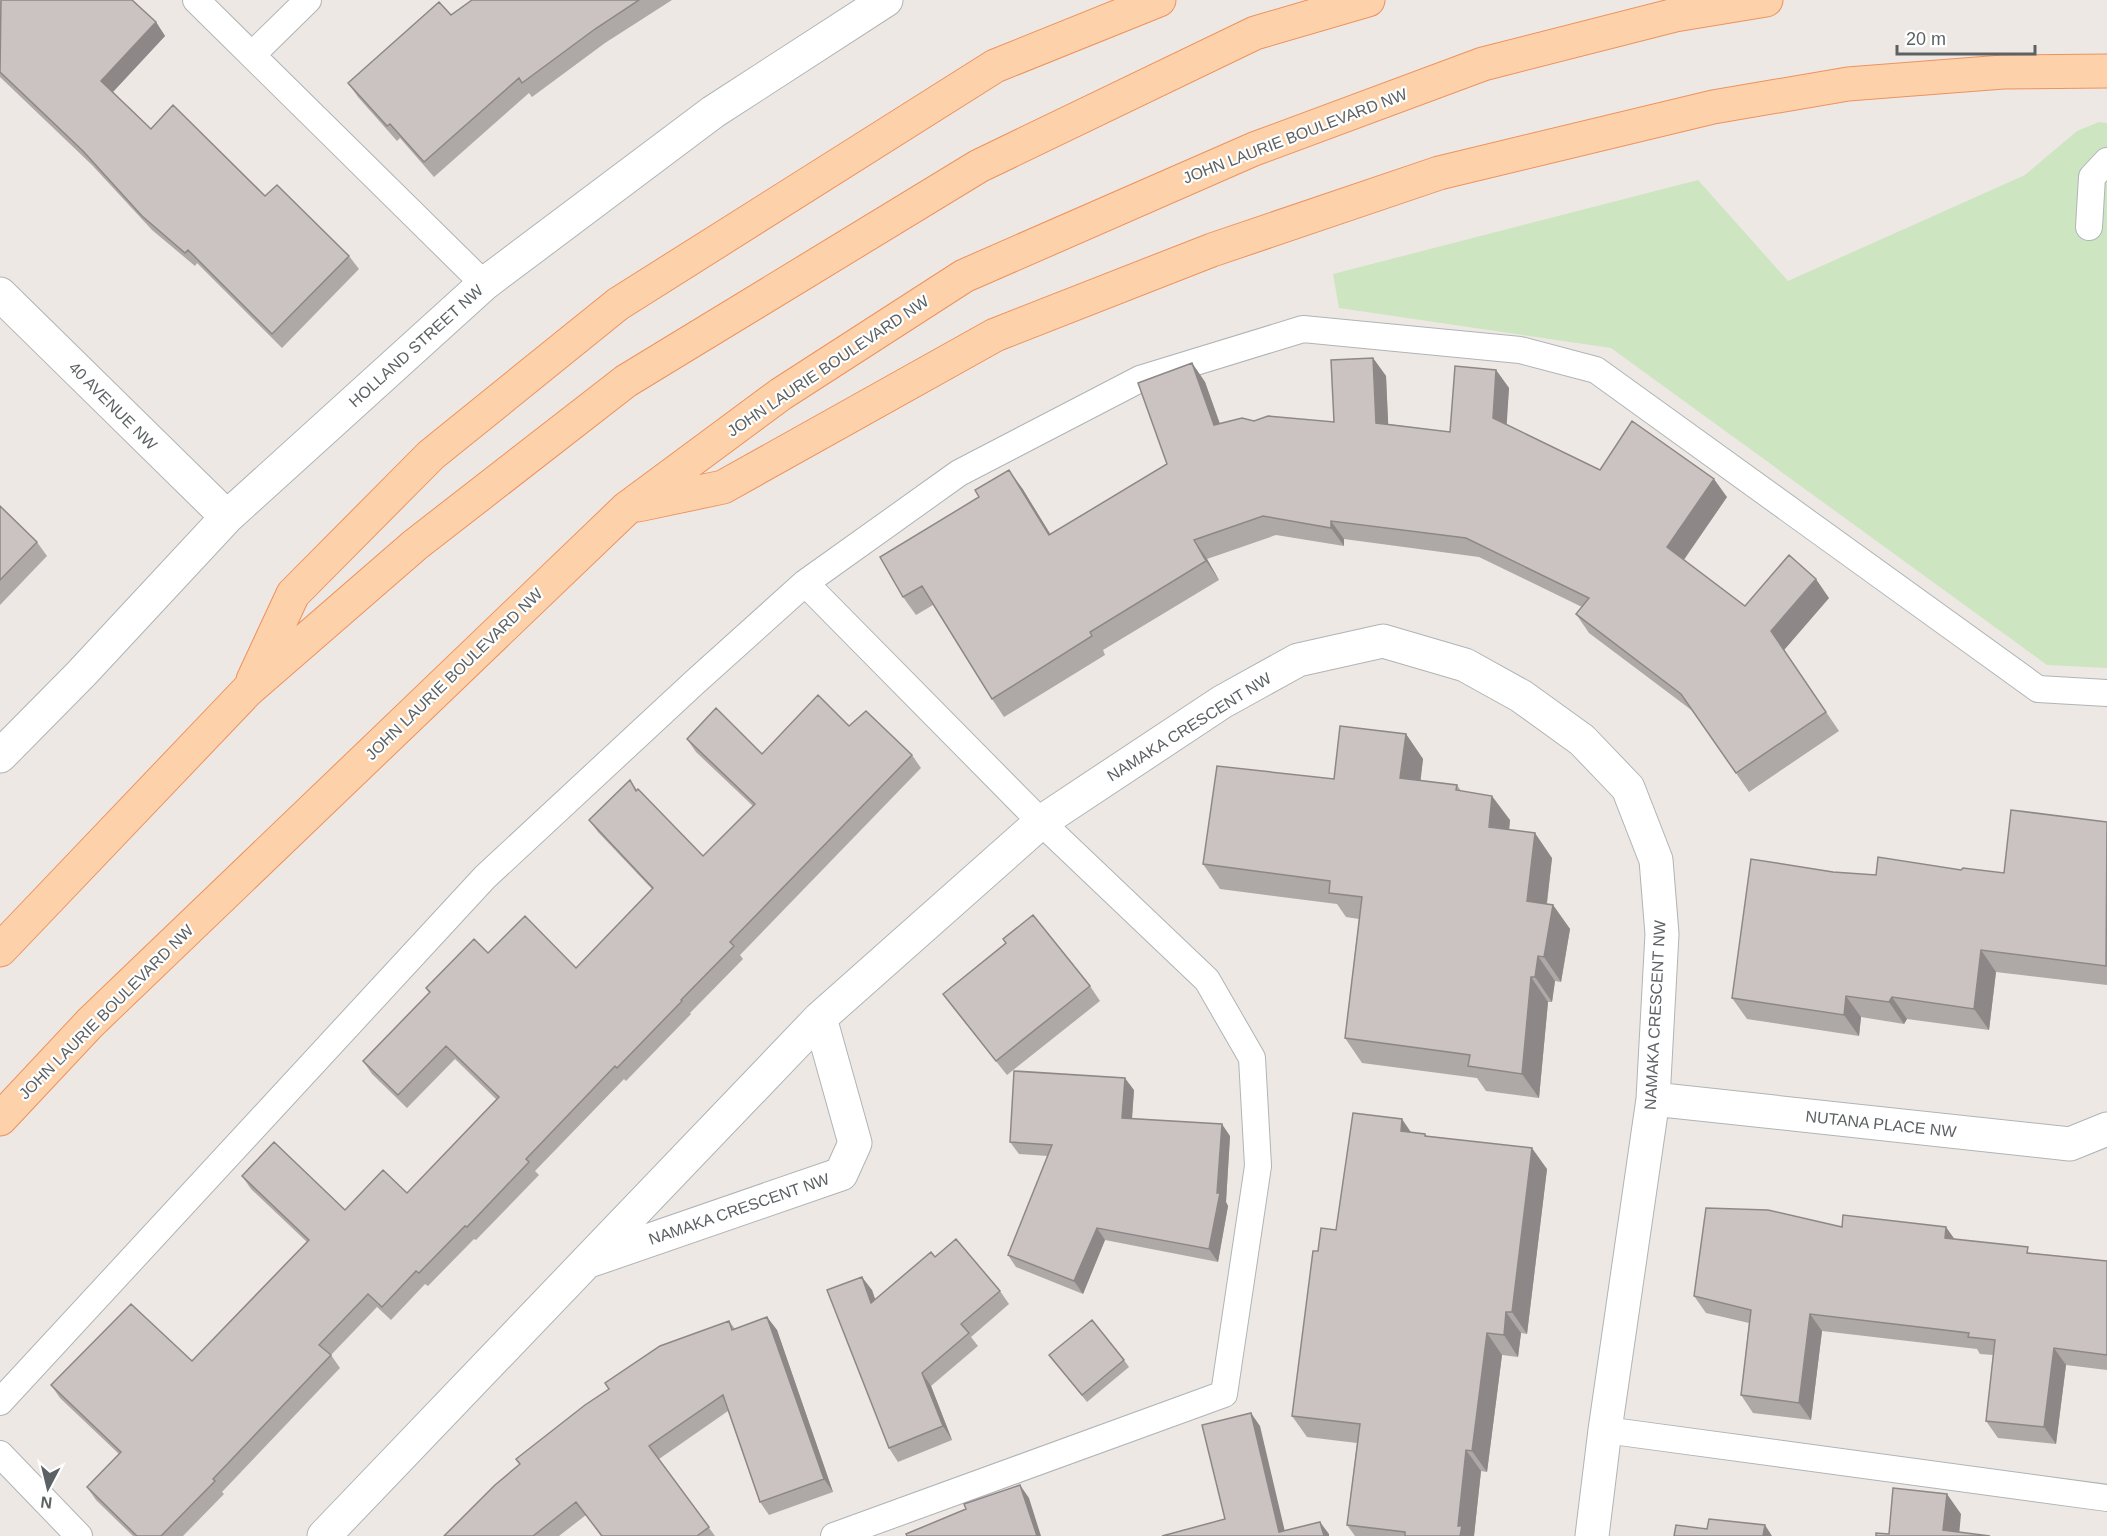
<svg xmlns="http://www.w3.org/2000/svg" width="2107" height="1536" font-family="Arial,sans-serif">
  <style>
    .green { fill: #cde5c1 }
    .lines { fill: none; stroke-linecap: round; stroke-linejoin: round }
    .lane-casing { stroke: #afb4b6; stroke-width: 28 }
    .street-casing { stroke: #afb4b6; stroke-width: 35 }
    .primary-casing { stroke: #ed925d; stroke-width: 35 }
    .lane { stroke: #fff; stroke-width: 26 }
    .street { stroke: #fff; stroke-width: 33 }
    .primary { stroke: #fdd2aa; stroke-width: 33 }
    .wall { fill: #aea8a6 }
    .shaded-wall { fill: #8d8887 }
    .building { fill: #cac3c1; stroke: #8d8887; stroke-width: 1.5 }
    .labels { text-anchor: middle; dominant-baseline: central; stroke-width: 4.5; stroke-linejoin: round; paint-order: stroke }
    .street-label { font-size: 16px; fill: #5c6264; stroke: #fff }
  </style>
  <rect width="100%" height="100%" fill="#eee8e4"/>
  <path class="green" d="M 2099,122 L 2107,123 L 2107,668 L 2047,665 L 1611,348 L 1339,308 L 1333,274 L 1698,180 L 1788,281 L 2025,175 L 2077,131 Z"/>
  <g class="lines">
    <g class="lane-casing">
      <path id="lane" d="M 196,0 L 484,284
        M 252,55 L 308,0
        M 2089,227 L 2092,177 L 2107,161
        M 805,583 L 959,473 L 1140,379 L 1303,329 L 1520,350 L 1596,370 L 2038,689 L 2107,693
        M 0,1402 L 485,877 L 695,682 L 805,583 L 1041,822 L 1207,980 L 1252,1058 L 1258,1166 L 1224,1394 L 834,1536
        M 1605,1430 L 2107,1498
        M 0,1454 L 79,1536"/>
    </g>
    <g class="street-casing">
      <path id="street" d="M 0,294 L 227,517
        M 0,756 L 81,674 L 227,517 L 484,284 L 713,112 L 886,0
        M 1653,1099 L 2070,1144 L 2107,1129
        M 589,1261 L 841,1174 L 855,1143 L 820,1018
        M 324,1536 L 820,1018 L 1041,822 L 1222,702 L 1298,660 L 1383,641 L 1465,665 L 1521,696 L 1582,740 L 1628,788 L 1656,860 L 1662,934 L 1653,1099 L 1605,1430 L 1592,1536"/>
    </g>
    <g class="primary-casing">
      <path id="primary" d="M 638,505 L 723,487 L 995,335 L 1212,250 L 1439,173 L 1713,107 L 1848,84 L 2003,72 L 2107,71
        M 253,680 L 293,594 L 431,455 L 618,304 L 995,66 L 1159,0
        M 0,950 L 248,690 L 415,545 L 626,381 L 979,166 L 1255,33 L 1368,0
        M 0,1119 L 90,1023 L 627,508 L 781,394 L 964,276 L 1254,149 L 1483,64 L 1675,15 L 1766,0"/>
    </g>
    <use href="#lane" class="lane"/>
    <use href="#street" class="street"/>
    <use href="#primary" class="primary"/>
  </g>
  <path class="wall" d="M 472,0 L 672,0 L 605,43 L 532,97 L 529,93 L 434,177 L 400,138 L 397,141 L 358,97 L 348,83 L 451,15 Z
    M 0,1 L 156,22 L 165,36 L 113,92 L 151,129 L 265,196 L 349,256 L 359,269 L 282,348 L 197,263 L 195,266 L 152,230 L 92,165 L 0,77 Z
    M 1373,358 L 1386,376 L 1388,424 L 1450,432 L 1496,370 L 1509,388 L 1506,424 L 1600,470 L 1727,497 L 1684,560 L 1745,606 L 1829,598 L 1784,650 L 1839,731 L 1749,792 L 1694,712 L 1589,633 L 1576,614 L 1582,607 L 1479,557 L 1344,539 L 1344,546 L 1276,535 L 1207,559 L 1219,580 L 1103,650 L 1105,655 L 1004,717 L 992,699 L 933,605 L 916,615 L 903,597 L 1022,488 L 1050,534 L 1167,464 L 1192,363 L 1205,382 L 1220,424 L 1254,421 L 1334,422 Z
    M 0,506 L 37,542 L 47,556 L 0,605 Z
    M 849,726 L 912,755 L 921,768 L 740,955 L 743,959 L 690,1013 L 691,1014 L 626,1081 L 624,1079 L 535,1171 L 539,1175 L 476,1240 L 474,1239 L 428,1286 L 425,1284 L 391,1320 L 377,1307 L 331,1355 L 340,1368 L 222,1492 L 224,1494 L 183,1536 L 133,1536 L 96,1500 L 87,1487 L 119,1454 L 60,1398 L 51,1385 L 192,1361 L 307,1242 L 251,1189 L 242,1176 L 345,1210 L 407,1193 L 497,1100 L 455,1059 L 407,1108 L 372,1074 L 363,1061 L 429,993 L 426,988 L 488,953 L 576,968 L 652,889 L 598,832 L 589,820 L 630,780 L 637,790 L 703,856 L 753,806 L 696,752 L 687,739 L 762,754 Z
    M 1406,734 L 1423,759 L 1420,781 L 1457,785 L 1461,791 L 1510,820 L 1509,830 L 1552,858 L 1547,904 L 1553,905 L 1570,929 L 1561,982 L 1555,981 L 1552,1002 L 1548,1002 L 1539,1098 L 1486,1091 L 1477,1078 L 1362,1063 L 1345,1038 L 1359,919 L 1346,917 L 1337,904 L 1220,889 L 1203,864 Z
    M 2107,822 L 2107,985 L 1996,972 L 1989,1030 L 1907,1019 L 1904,1024 L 1861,1017 L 1859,1036 L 1747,1019 L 1732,998 L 1833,872 L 1876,875 L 1961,870 L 2004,873 Z
    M 1006,944 L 1090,986 L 1100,1001 L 1007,1075 L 954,1009 L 943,994 Z
    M 1134,1090 L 1132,1119 L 1230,1136 L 1226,1202 L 1228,1206 L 1218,1262 L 1105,1240 L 1083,1294 L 1016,1267 L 1008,1255 L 1048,1156 L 1019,1154 L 1010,1142 Z
    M 1411,1132 L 1425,1134 L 1427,1136 L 1547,1169 L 1527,1334 L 1521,1333 L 1518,1357 L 1502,1355 L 1487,1472 L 1481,1471 L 1474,1536 L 1355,1536 L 1347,1525 L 1357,1443 L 1307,1437 L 1292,1416 L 1336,1230 Z
    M 1842,1227 L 1955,1239 L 2032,1253 L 2107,1261 L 2107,1370 L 2066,1365 L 2056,1444 L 1998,1438 L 1986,1421 L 1993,1355 L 1980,1354 L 1977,1349 L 1822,1331 L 1811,1420 L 1753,1413 L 1741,1395 L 1749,1323 L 1706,1313 L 1694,1296 Z
    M 935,1257 L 1000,1291 L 1009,1304 L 971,1337 L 978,1346 L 931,1386 L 952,1440 L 898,1462 L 889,1448 L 872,1290 L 875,1300 Z
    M 767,1317 L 777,1330 L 833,1492 L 769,1515 L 760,1502 L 728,1411 L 659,1459 L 715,1536 L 601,1536 L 586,1515 L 559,1536 L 444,1536 L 729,1321 L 735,1329 Z
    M 1049,1355 L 1124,1360 L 1129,1367 L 1087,1402 Z"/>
  <path class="shaded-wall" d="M 156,22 L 165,36 L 110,95 L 101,81 Z
    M 1373,358 L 1386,376 L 1389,441 L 1376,423 Z
    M 1192,363 L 1205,382 L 1227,444 L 1214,425 Z
    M 1496,370 L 1509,388 L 1506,436 L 1493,418 Z
    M 1009,470 L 1022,488 L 1062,553 L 1049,535 Z
    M 1714,479 L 1727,497 L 1680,565 L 1667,547 Z
    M 1331,521 L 1344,539 L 1344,546 L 1331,528 Z
    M 1194,540 L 1207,559 L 1219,580 L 1206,561 Z
    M 1816,579 L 1829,598 L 1784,650 L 1839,731 L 1771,631 Z
    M 1406,734 L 1423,759 L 1418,803 L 1400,778 Z
    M 1492,796 L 1510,820 L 1507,851 L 1489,827 Z
    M 1535,833 L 1552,858 L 1544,926 L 1527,901 Z
    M 1553,905 L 1570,929 L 1561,982 L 1544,957 Z
    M 1981,950 L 1996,972 L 1989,1030 L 1974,1009 Z
    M 1538,956 L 1555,981 L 1552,1002 L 1535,977 Z
    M 1531,977 L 1548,1002 L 1539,1098 L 1522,1074 Z
    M 1846,996 L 1861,1017 L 1859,1036 L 1844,1015 Z
    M 1892,997 L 1907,1019 L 1904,1024 L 1889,1002 Z
    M 1125,1078 L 1134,1090 L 1131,1131 L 1122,1118 Z
    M 1402,1119 L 1417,1141 L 1401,1131 Z
    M 1222,1124 L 1230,1136 L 1226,1202 L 1228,1206 L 1218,1262 L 1209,1249 L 1217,1193 Z
    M 1532,1148 L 1547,1169 L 1527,1334 L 1512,1312 Z
    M 1946,1227 L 1958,1244 L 1945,1238 Z
    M 1097,1228 L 1105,1240 L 1083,1294 L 1074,1281 Z
    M 862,1277 L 872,1290 L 881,1316 L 871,1303 Z
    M 1506,1312 L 1521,1333 L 1518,1357 L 1504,1335 Z
    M 1810,1314 L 1822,1331 L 1811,1420 L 1799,1403 Z
    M 767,1317 L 777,1330 L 833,1492 L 824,1479 Z
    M 1487,1333 L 1502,1355 L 1487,1472 L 1472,1451 Z
    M 2054,1348 L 2066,1365 L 2056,1444 L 2044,1427 Z
    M 922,1373 L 931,1386 L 952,1440 L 943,1426 Z
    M 1251,1413 L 1260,1426 L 1286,1536 L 1279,1532 Z
    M 1466,1450 L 1481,1471 L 1474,1536 L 1460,1536 L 1458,1526 Z
    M 1020,1485 L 1029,1498 L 1041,1536 L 1037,1536 Z
    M 1947,1494 L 1961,1514 L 1959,1536 L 1943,1530 Z
    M 1320,1522 L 1329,1534 L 1329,1536 L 1324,1536 Z
    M 1765,1525 L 1772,1536 L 1763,1536 Z"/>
  <path class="building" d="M 1,0 L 132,0 L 156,22 L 101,81 L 151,129 L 173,105 L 265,196 L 277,185 L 349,256 L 272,334 L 188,250 L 185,253 L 142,216 L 83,151 L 0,72 Z
    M 472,0 L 639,0 L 595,29 L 522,83 L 519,78 L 424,162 L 390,124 L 387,126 L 348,83 L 439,2 L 451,15 Z
    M 1373,358 L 1376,423 L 1450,432 L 1455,366 L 1496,370 L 1493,418 L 1600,470 L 1632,421 L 1714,479 L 1667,547 L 1745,606 L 1789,555 L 1816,579 L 1771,631 L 1826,712 L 1736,773 L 1681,694 L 1576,614 L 1589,598 L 1466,538 L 1331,521 L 1331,528 L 1263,516 L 1194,540 L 1206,561 L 1090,632 L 1092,636 L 992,699 L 922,586 L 903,597 L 880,557 L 979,497 L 975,490 L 1009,470 L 1049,535 L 1167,464 L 1138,383 L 1192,363 L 1214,425 L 1242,418 L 1254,421 L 1268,416 L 1334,422 L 1331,360 Z
    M 0,506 L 37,542 L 0,580 Z
    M 818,695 L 849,726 L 866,711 L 912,755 L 730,942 L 734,946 L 681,1000 L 682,1001 L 617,1068 L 615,1066 L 526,1159 L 529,1162 L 467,1227 L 465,1226 L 419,1273 L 416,1271 L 382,1307 L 368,1294 L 319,1345 L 331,1355 L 213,1479 L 215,1481 L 161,1536 L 137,1536 L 87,1487 L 121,1452 L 51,1385 L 131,1304 L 192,1361 L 309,1240 L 242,1176 L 274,1142 L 345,1210 L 383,1170 L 407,1193 L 499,1097 L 446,1046 L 398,1095 L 363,1061 L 430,992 L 426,988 L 474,939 L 488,953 L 525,916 L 576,968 L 653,888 L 589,820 L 630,780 L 636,791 L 638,789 L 703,856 L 755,804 L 687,739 L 716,708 L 762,754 Z
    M 1340,726 L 1406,734 L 1400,778 L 1457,785 L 1456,790 L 1492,796 L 1489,827 L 1535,833 L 1527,901 L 1553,905 L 1544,957 L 1538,956 L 1535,977 L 1531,977 L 1522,1074 L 1468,1066 L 1470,1055 L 1345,1038 L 1362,897 L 1329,893 L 1330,881 L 1203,864 L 1217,766 L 1334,779 Z
    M 2011,810 L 2107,822 L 2106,966 L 1981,950 L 1974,1009 L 1892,997 L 1889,1002 L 1846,996 L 1844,1015 L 1732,998 L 1751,859 L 1833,872 L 1876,875 L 1878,857 L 1961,870 L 1963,868 L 2004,873 Z
    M 1033,915 L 1090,986 L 996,1061 L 943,994 L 1006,943 L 1003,939 Z
    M 1014,1071 L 1125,1078 L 1122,1118 L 1222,1124 L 1217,1193 L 1220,1193 L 1209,1249 L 1097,1228 L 1074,1281 L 1008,1255 L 1052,1145 L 1010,1142 Z
    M 1353,1113 L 1402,1119 L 1401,1131 L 1425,1134 L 1425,1136 L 1532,1148 L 1512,1312 L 1506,1312 L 1504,1335 L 1487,1333 L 1472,1451 L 1466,1450 L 1458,1526 L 1462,1526 L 1460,1536 L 1405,1536 L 1405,1532 L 1347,1525 L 1360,1424 L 1292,1416 L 1313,1251 L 1318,1251 L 1321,1228 L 1336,1230 Z
    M 1706,1208 L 1768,1210 L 1842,1227 L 1843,1215 L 1946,1227 L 1945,1238 L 2028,1247 L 2027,1253 L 2107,1261 L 2107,1355 L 2054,1348 L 2044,1427 L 1986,1421 L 1995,1340 L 1968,1337 L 1969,1333 L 1810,1314 L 1799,1403 L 1741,1395 L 1751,1310 L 1694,1296 Z
    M 956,1239 L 1000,1291 L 961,1324 L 969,1333 L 922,1373 L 943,1426 L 889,1448 L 827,1290 L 862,1277 L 871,1303 L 931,1252 L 935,1257 Z
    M 767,1317 L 824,1479 L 760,1502 L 723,1395 L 649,1446 L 709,1527 L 697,1536 L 602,1536 L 576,1502 L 533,1536 L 444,1536 L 495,1485 L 520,1464 L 516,1459 L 585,1405 L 609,1389 L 605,1383 L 660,1346 L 729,1321 L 732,1330 Z
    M 1092,1320 L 1124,1360 L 1082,1395 L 1049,1355 Z
    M 1251,1413 L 1279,1532 L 1320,1522 L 1324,1536 L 1162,1536 L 1225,1519 L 1202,1425 Z
    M 1020,1485 L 1037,1536 L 907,1536 L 906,1534 L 966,1509 L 964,1504 Z
    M 1893,1488 L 1947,1494 L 1943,1530 L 1990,1536 L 1876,1536 L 1876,1533 L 1889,1534 Z
    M 1709,1519 L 1765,1525 L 1763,1536 L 1674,1536 L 1676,1525 L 1707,1529 Z"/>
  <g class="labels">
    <g class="street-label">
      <text transform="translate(1295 136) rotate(-21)">JOHN LAURIE BOULEVARD NW</text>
      <text transform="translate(416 346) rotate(-42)">HOLLAND STREET NW</text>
      <text transform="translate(828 366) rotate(-34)">JOHN LAURIE BOULEVARD NW</text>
      <text transform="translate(113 406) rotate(45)">40 AVENUE NW</text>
      <text transform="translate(454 674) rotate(-44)">JOHN LAURIE BOULEVARD NW</text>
      <text transform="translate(1189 727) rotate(-32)">NAMAKA CRESCENT NW</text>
      <text transform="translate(106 1012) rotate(-45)">JOHN LAURIE BOULEVARD NW</text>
      <text transform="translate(1655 1015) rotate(-87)">NAMAKA CRESCENT NW</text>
      <text transform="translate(1881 1124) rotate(6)">NUTANA PLACE NW</text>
      <text transform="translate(739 1209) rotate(-19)">NAMAKA CRESCENT NW</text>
    </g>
  </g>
  <g transform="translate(48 1488) rotate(187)" stroke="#ffffff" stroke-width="4.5" paint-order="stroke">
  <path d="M0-4.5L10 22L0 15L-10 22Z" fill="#5c6264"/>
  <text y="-9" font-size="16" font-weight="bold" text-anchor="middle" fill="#5c6264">N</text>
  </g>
  <path d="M1897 45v9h138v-9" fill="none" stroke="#5c6264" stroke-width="3"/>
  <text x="1906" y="45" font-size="18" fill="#5c6264" stroke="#ffffff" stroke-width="4.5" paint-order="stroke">20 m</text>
</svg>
